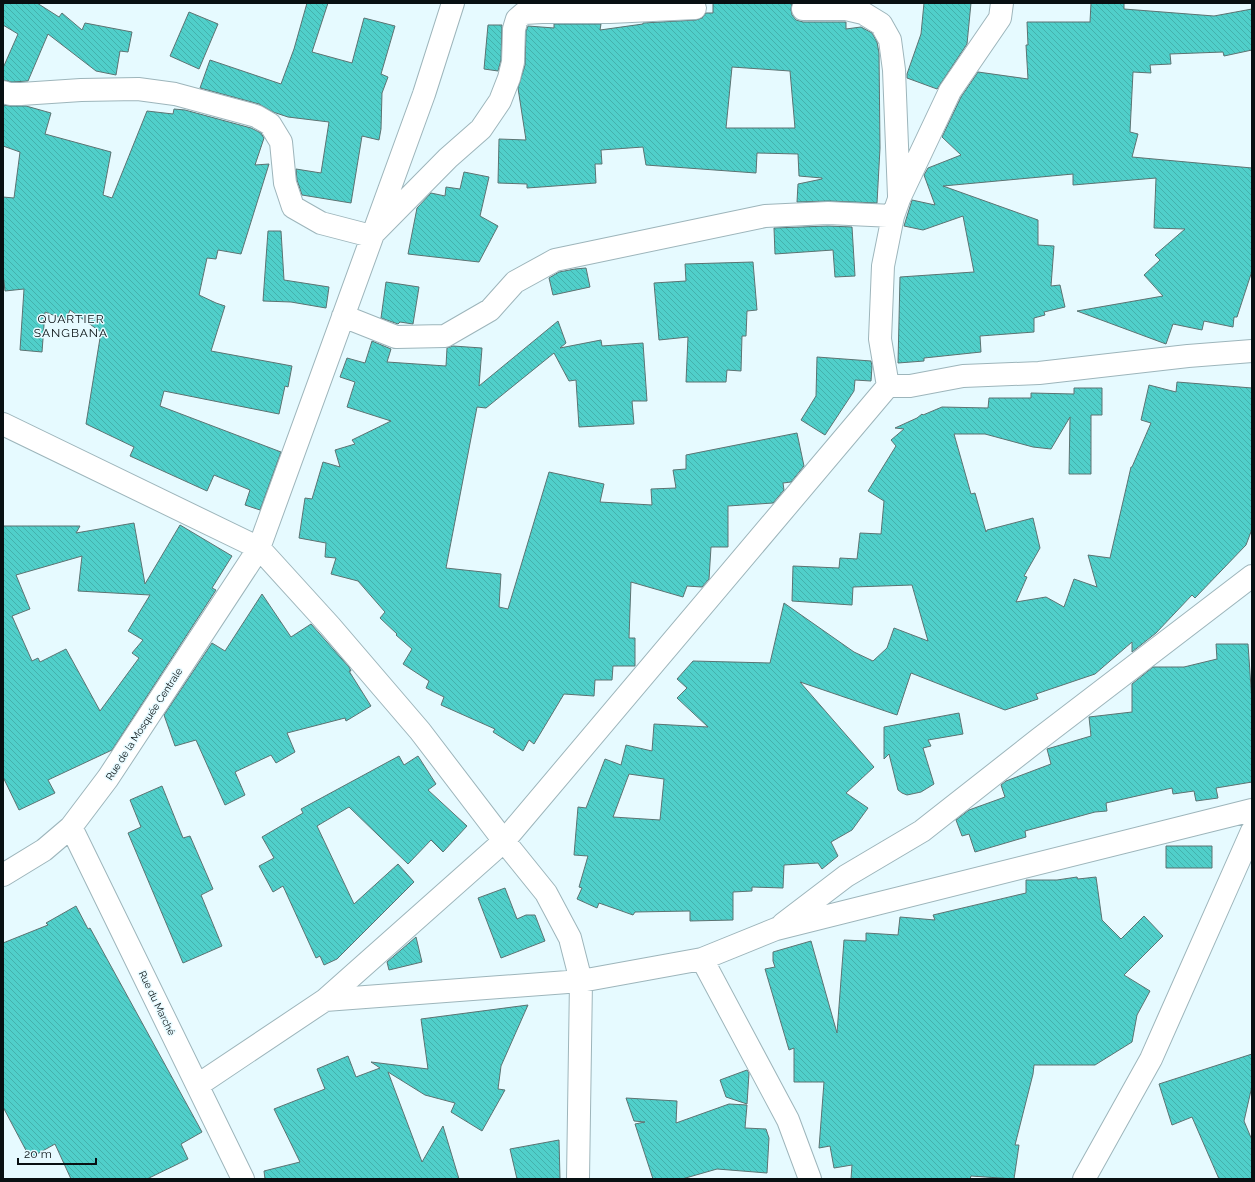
<svg xmlns="http://www.w3.org/2000/svg" width="1255" height="1182" font-family="Raleway,sans-serif">
  <style>
    .building { fill: url(#building-back-hatch); stroke: #5c7372; fill-rule: evenodd }
    .lines { fill: none; stroke-linecap: round; stroke-linejoin: round }
    .street-casing { stroke: #9db5bb; stroke-width: 24 }
    .street { stroke: #fff; stroke-width: 22 }
    .labels { text-anchor: middle; dominant-baseline: central; stroke-width: 3; stroke-linejoin: round; paint-order: stroke }
    .street-label { font-size: 10px; fill: #081012; stroke: #e6faff }
    .quarter-label { font-size: 12px; letter-spacing: 1px; fill: #081012; stroke: #e6faff }
  </style>
  <defs>
    <pattern id="building-back-hatch" width="6" height="6" patternUnits="userSpaceOnUse"><rect width="6" height="6" fill="#50cfca"/><path d="M-1 5l2 2M0 0l6 6M5-1l2 2" fill="none" stroke="#44b1ac"/></pattern>
  </defs>
  <rect width="100%" height="100%" fill="#e6faff"/>
  <path class="building" d="M 3,3 L 37,3 L 59,17 L 62,13 L 82,30 L 85,23 L 132,32 L 128,52 L 120,51 L 116,75 L 96,71 L 48,34 L 28,81 L 12,82 L 3,80 L 3,68 L 18,34 L 3,25 Z
    M 307,3 L 328,3 L 312,52 L 352,63 L 364,18 L 395,26 L 381,74 L 388,77 L 382,93 L 381,129 L 379,140 L 362,136 L 351,203 L 302,195 L 297,180 L 296,169 L 321,173 L 329,122 L 288,117 L 273,112 L 259,104 L 200,88 L 210,60 L 281,84 L 294,49 Z
    M 713,3 L 792,3 L 791,9 L 792,15 L 796,20 L 803,22 L 846,22 L 846,29 L 861,27 L 872,33 L 877,42 L 879,53 L 880,148 L 877,203 L 829,201 L 797,202 L 798,184 L 822,179 L 822,178 L 799,176 L 798,154 L 757,153 L 756,173 L 646,165 L 643,147 L 601,150 L 602,164 L 595,164 L 596,183 L 527,188 L 527,184 L 498,183 L 499,139 L 526,140 L 518,88 L 525,65 L 526,31 L 528,26 L 554,28 L 554,24 L 601,24 L 600,30 L 643,24 L 643,23 L 696,20 L 702,18 L 706,13 L 713,13 ZM 732,67 L 790,71 L 795,128 L 726,128 Z
    M 924,3 L 971,3 L 967,44 L 937,89 L 907,78 L 907,74 L 921,34 Z
    M 1091,3 L 1124,3 L 1124,9 L 1214,16 L 1252,9 L 1252,50 L 1224,56 L 1223,52 L 1170,54 L 1171,64 L 1150,65 L 1151,73 L 1133,72 L 1130,132 L 1138,134 L 1132,157 L 1252,168 L 1252,271 L 1237,317 L 1234,317 L 1233,327 L 1204,321 L 1202,330 L 1173,324 L 1166,344 L 1077,311 L 1163,296 L 1144,275 L 1160,260 L 1155,255 L 1185,229 L 1154,228 L 1156,178 L 1073,185 L 1073,174 L 943,186 L 1038,220 L 1038,245 L 1054,246 L 1051,286 L 1060,285 L 1065,307 L 1044,312 L 1045,315 L 1034,318 L 1034,332 L 980,336 L 981,352 L 924,358 L 924,361 L 898,363 L 900,277 L 974,272 L 963,216 L 923,230 L 904,226 L 912,200 L 935,205 L 924,175 L 928,168 L 961,155 L 942,137 L 961,97 L 978,72 L 1028,79 L 1026,45 L 1028,45 L 1027,22 L 1090,22 Z
    M 189,12 L 218,24 L 199,69 L 170,56 Z
    M 488,25 L 502,25 L 501,60 L 498,71 L 484,69 Z
    M 3,105 L 10,106 L 26,106 L 51,113 L 45,134 L 111,152 L 103,195 L 112,198 L 147,111 L 173,114 L 174,109 L 185,110 L 251,128 L 261,133 L 264,138 L 255,165 L 269,164 L 241,254 L 218,250 L 216,259 L 207,258 L 199,295 L 216,303 L 225,306 L 211,351 L 292,366 L 288,387 L 285,386 L 279,414 L 164,391 L 160,406 L 281,452 L 260,510 L 245,505 L 250,490 L 214,475 L 207,491 L 130,456 L 134,447 L 86,424 L 101,332 L 70,310 L 66,320 L 45,312 L 42,352 L 20,350 L 24,289 L 5,291 L 3,273 L 3,197 L 14,198 L 20,152 L 3,146 Z
    M 464,172 L 489,177 L 480,216 L 498,226 L 479,262 L 408,254 L 417,208 L 431,193 L 445,196 L 446,187 L 460,189 Z
    M 828,226 L 852,227 L 855,276 L 835,277 L 833,250 L 775,254 L 774,228 Z
    M 268,231 L 281,231 L 284,280 L 329,287 L 326,308 L 291,302 L 263,301 Z
    M 753,262 L 757,310 L 747,311 L 746,336 L 742,336 L 741,371 L 727,370 L 726,382 L 686,382 L 688,337 L 659,340 L 654,283 L 686,281 L 685,264 Z
    M 586,268 L 590,287 L 553,295 L 549,278 L 559,272 L 575,269 Z
    M 386,282 L 419,287 L 413,324 L 400,322 L 398,324 L 381,318 Z
    M 558,321 L 566,343 L 560,348 L 601,340 L 602,346 L 643,343 L 647,401 L 632,401 L 634,424 L 579,427 L 576,380 L 569,381 L 554,353 L 486,408 L 477,407 L 446,568 L 501,574 L 499,607 L 508,609 L 549,472 L 604,484 L 600,502 L 652,505 L 651,489 L 676,488 L 673,470 L 686,469 L 686,455 L 797,433 L 804,466 L 791,482 L 783,483 L 784,490 L 773,503 L 728,506 L 728,547 L 711,547 L 709,579 L 702,587 L 687,586 L 683,597 L 631,582 L 629,638 L 635,638 L 635,666 L 613,666 L 612,680 L 595,680 L 594,696 L 564,694 L 534,744 L 529,740 L 523,751 L 493,732 L 495,729 L 441,705 L 444,697 L 426,688 L 429,681 L 403,664 L 412,649 L 396,635 L 397,634 L 380,618 L 385,612 L 358,581 L 331,574 L 336,558 L 325,557 L 326,543 L 299,538 L 305,498 L 312,499 L 323,462 L 340,467 L 335,450 L 355,444 L 352,440 L 391,421 L 347,407 L 355,382 L 340,377 L 347,358 L 365,363 L 372,341 L 391,349 L 387,362 L 446,366 L 447,348 L 453,346 L 482,348 L 479,386 Z
    M 817,357 L 871,361 L 872,366 L 871,381 L 855,380 L 854,391 L 825,435 L 801,420 L 816,396 Z
    M 1177,382 L 1252,388 L 1252,529 L 1246,545 L 1195,598 L 1192,595 L 1156,633 L 1132,652 L 1132,642 L 1095,674 L 1036,694 L 1038,699 L 1005,710 L 911,673 L 897,715 L 800,682 L 874,767 L 846,793 L 868,808 L 852,830 L 831,842 L 838,856 L 822,869 L 818,863 L 784,865 L 783,888 L 752,887 L 752,891 L 733,892 L 733,920 L 690,921 L 690,911 L 635,912 L 633,915 L 599,903 L 597,908 L 577,899 L 582,888 L 579,887 L 588,856 L 574,855 L 578,807 L 586,808 L 605,759 L 621,765 L 626,745 L 652,751 L 654,724 L 708,727 L 677,698 L 687,688 L 677,679 L 693,661 L 770,663 L 784,603 L 854,652 L 873,661 L 887,648 L 894,628 L 928,641 L 912,585 L 853,587 L 852,605 L 792,601 L 793,566 L 839,568 L 840,558 L 857,559 L 860,533 L 881,534 L 884,501 L 868,491 L 896,446 L 891,440 L 904,429 L 895,428 L 917,418 L 922,414 L 923,415 L 942,407 L 988,408 L 989,398 L 1031,398 L 1031,393 L 1074,394 L 1074,388 L 1102,388 L 1102,415 L 1091,415 L 1091,474 L 1069,474 L 1070,417 L 1051,449 L 1033,447 L 985,434 L 954,434 L 971,494 L 975,493 L 986,532 L 987,530 L 1033,518 L 1040,548 L 1024,576 L 1027,577 L 1016,602 L 1046,597 L 1064,607 L 1074,579 L 1097,587 L 1088,555 L 1110,558 L 1131,467 L 1132,467 L 1151,423 L 1141,420 L 1149,385 L 1176,392 ZM 629,774 L 664,779 L 660,820 L 613,817 Z
    M 134,523 L 145,584 L 180,525 L 232,556 L 212,588 L 216,590 L 205,607 L 112,750 L 48,780 L 55,793 L 19,810 L 3,777 L 3,526 L 80,526 L 76,533 ZM 82,556 L 78,591 L 150,595 L 128,631 L 143,640 L 132,653 L 139,658 L 100,711 L 66,649 L 40,662 L 38,658 L 32,661 L 12,616 L 30,609 L 16,575 Z
    M 262,594 L 291,637 L 311,624 L 349,667 L 351,671 L 349,671 L 371,706 L 346,721 L 345,718 L 287,733 L 295,752 L 276,763 L 271,755 L 235,772 L 245,795 L 225,805 L 196,740 L 175,746 L 164,715 L 212,643 L 225,651 Z
    M 1216,644 L 1248,644 L 1252,702 L 1252,782 L 1216,788 L 1218,798 L 1196,801 L 1194,791 L 1173,794 L 1172,788 L 1106,803 L 1107,811 L 1095,812 L 1025,831 L 1026,837 L 975,852 L 969,834 L 962,836 L 956,820 L 969,810 L 1005,797 L 1001,785 L 1006,781 L 1051,764 L 1047,749 L 1091,736 L 1089,717 L 1132,712 L 1132,684 L 1153,667 L 1184,667 L 1217,659 Z
    M 959,713 L 963,734 L 928,740 L 931,746 L 923,748 L 934,784 L 921,792 L 907,795 L 902,793 L 898,790 L 889,754 L 884,759 L 884,727 Z
    M 399,756 L 404,765 L 418,756 L 436,784 L 428,790 L 467,826 L 443,852 L 431,840 L 408,864 L 349,807 L 317,826 L 354,904 L 398,864 L 414,882 L 337,959 L 324,965 L 320,956 L 316,958 L 283,886 L 273,892 L 259,866 L 274,858 L 262,837 L 303,813 L 301,809 Z
    M 162,786 L 183,838 L 190,836 L 213,889 L 201,895 L 222,946 L 183,963 L 128,833 L 141,827 L 130,800 Z
    M 1166,846 L 1212,846 L 1212,868 L 1166,868 Z
    M 1077,877 L 1078,879 L 1096,877 L 1102,920 L 1121,939 L 1144,916 L 1163,936 L 1124,975 L 1150,991 L 1137,1015 L 1132,1042 L 1095,1065 L 1034,1065 L 1033,1074 L 1015,1145 L 1019,1145 L 1014,1179 L 971,1176 L 970,1179 L 851,1179 L 852,1165 L 834,1168 L 830,1146 L 819,1148 L 824,1082 L 794,1082 L 794,1048 L 789,1050 L 765,969 L 775,967 L 773,961 L 773,952 L 811,941 L 837,1033 L 844,940 L 866,941 L 866,933 L 898,935 L 900,917 L 935,920 L 933,915 L 1026,893 L 1026,880 L 1057,880 Z
    M 505,888 L 517,919 L 526,915 L 535,915 L 545,941 L 501,958 L 478,898 Z
    M 76,906 L 88,929 L 90,928 L 202,1132 L 181,1144 L 188,1159 L 147,1179 L 71,1179 L 55,1144 L 30,1158 L 3,1107 L 3,943 L 48,925 L 46,923 Z
    M 416,937 L 422,962 L 389,970 L 387,962 Z
    M 528,1005 L 501,1066 L 498,1089 L 505,1090 L 482,1131 L 451,1112 L 455,1103 L 425,1095 L 388,1072 L 422,1162 L 443,1126 L 459,1179 L 265,1179 L 264,1171 L 300,1162 L 274,1109 L 325,1089 L 317,1069 L 348,1056 L 356,1077 L 380,1068 L 371,1062 L 428,1069 L 421,1019 Z
    M 1252,1054 L 1252,1086 L 1244,1121 L 1252,1140 L 1252,1179 L 1219,1179 L 1192,1117 L 1172,1125 L 1159,1084 Z
    M 747,1070 L 749,1073 L 747,1104 L 726,1097 L 720,1080 Z
    M 626,1098 L 677,1101 L 676,1123 L 729,1104 L 747,1105 L 745,1128 L 766,1129 L 769,1138 L 767,1173 L 717,1169 L 682,1179 L 653,1179 L 635,1124 L 645,1122 L 634,1121 Z
    M 559,1140 L 560,1179 L 517,1179 L 510,1149 Z"/>
  <g class="lines">
    <g class="street-casing">
      <path id="street" d="M 803,9 L 846,9 L 863,13 L 881,24 L 890,40 L 894,70 L 899,196
        M 3,92 L 10,94 L 21,94 L 81,90 L 138,89 L 175,94 L 256,116 L 270,124 L 281,142 L 285,183 L 293,207 L 321,223 L 371,236 L 448,158 L 481,129 L 500,101 L 509,78 L 513,62 L 514,29 L 517,19 L 524,13 L 542,12 L 610,12 L 695,8
        M 343,316 L 396,337 L 445,336 L 490,310 L 515,282 L 555,260 L 765,216 L 828,213 L 893,216
        M 888,386 L 880,339 L 883,266 L 893,216 L 899,199 L 950,91 L 1000,18 L 1002,3
        M 3,424 L 259,548 L 330,626 L 420,731 L 504,841 L 546,893 L 570,938 L 581,981 L 578,1179
        M 71,827 L 243,1179
        M 3,875 L 44,850 L 71,827 L 108,778 L 259,548 L 424,94 L 453,3
        M 783,924 L 846,876 L 922,831 L 1039,739 L 1252,576
        M 702,959 L 788,1120 L 810,1179
        M 325,1000 L 504,841 L 888,386 L 910,386 L 963,376 L 1039,373 L 1188,356 L 1252,351
        M 198,1085 L 325,1000 L 581,981 L 702,959 L 776,929 L 1252,810
        M 1084,1179 L 1151,1059 L 1252,831"/>
    </g>
    <use href="#street" class="street"/>
  </g>
  <g class="labels">
    <g class="street-label">
      <text transform="translate(144 724) rotate(-57)">Rue de la Mosquée Centrale</text>
      <text transform="translate(157 1003) rotate(64)">Rue du Marché</text>
    </g>
    <g class="quarter-label">
      <text x="71" y="319">QUARTIER<tspan x="71" dy="14">SANGBANA</tspan></text>
    </g>
  </g>
  <rect width="1255" height="1182" fill="none" stroke="#081012" stroke-width="8"/>
  <path d="M18 1158v6h78v-6" fill="none" stroke="#081012" stroke-width="2"/>
  <text x="24" y="1158" font-size="12" fill="#081012" stroke="#e6faff" stroke-width="3" paint-order="stroke">20 m</text>
</svg>
